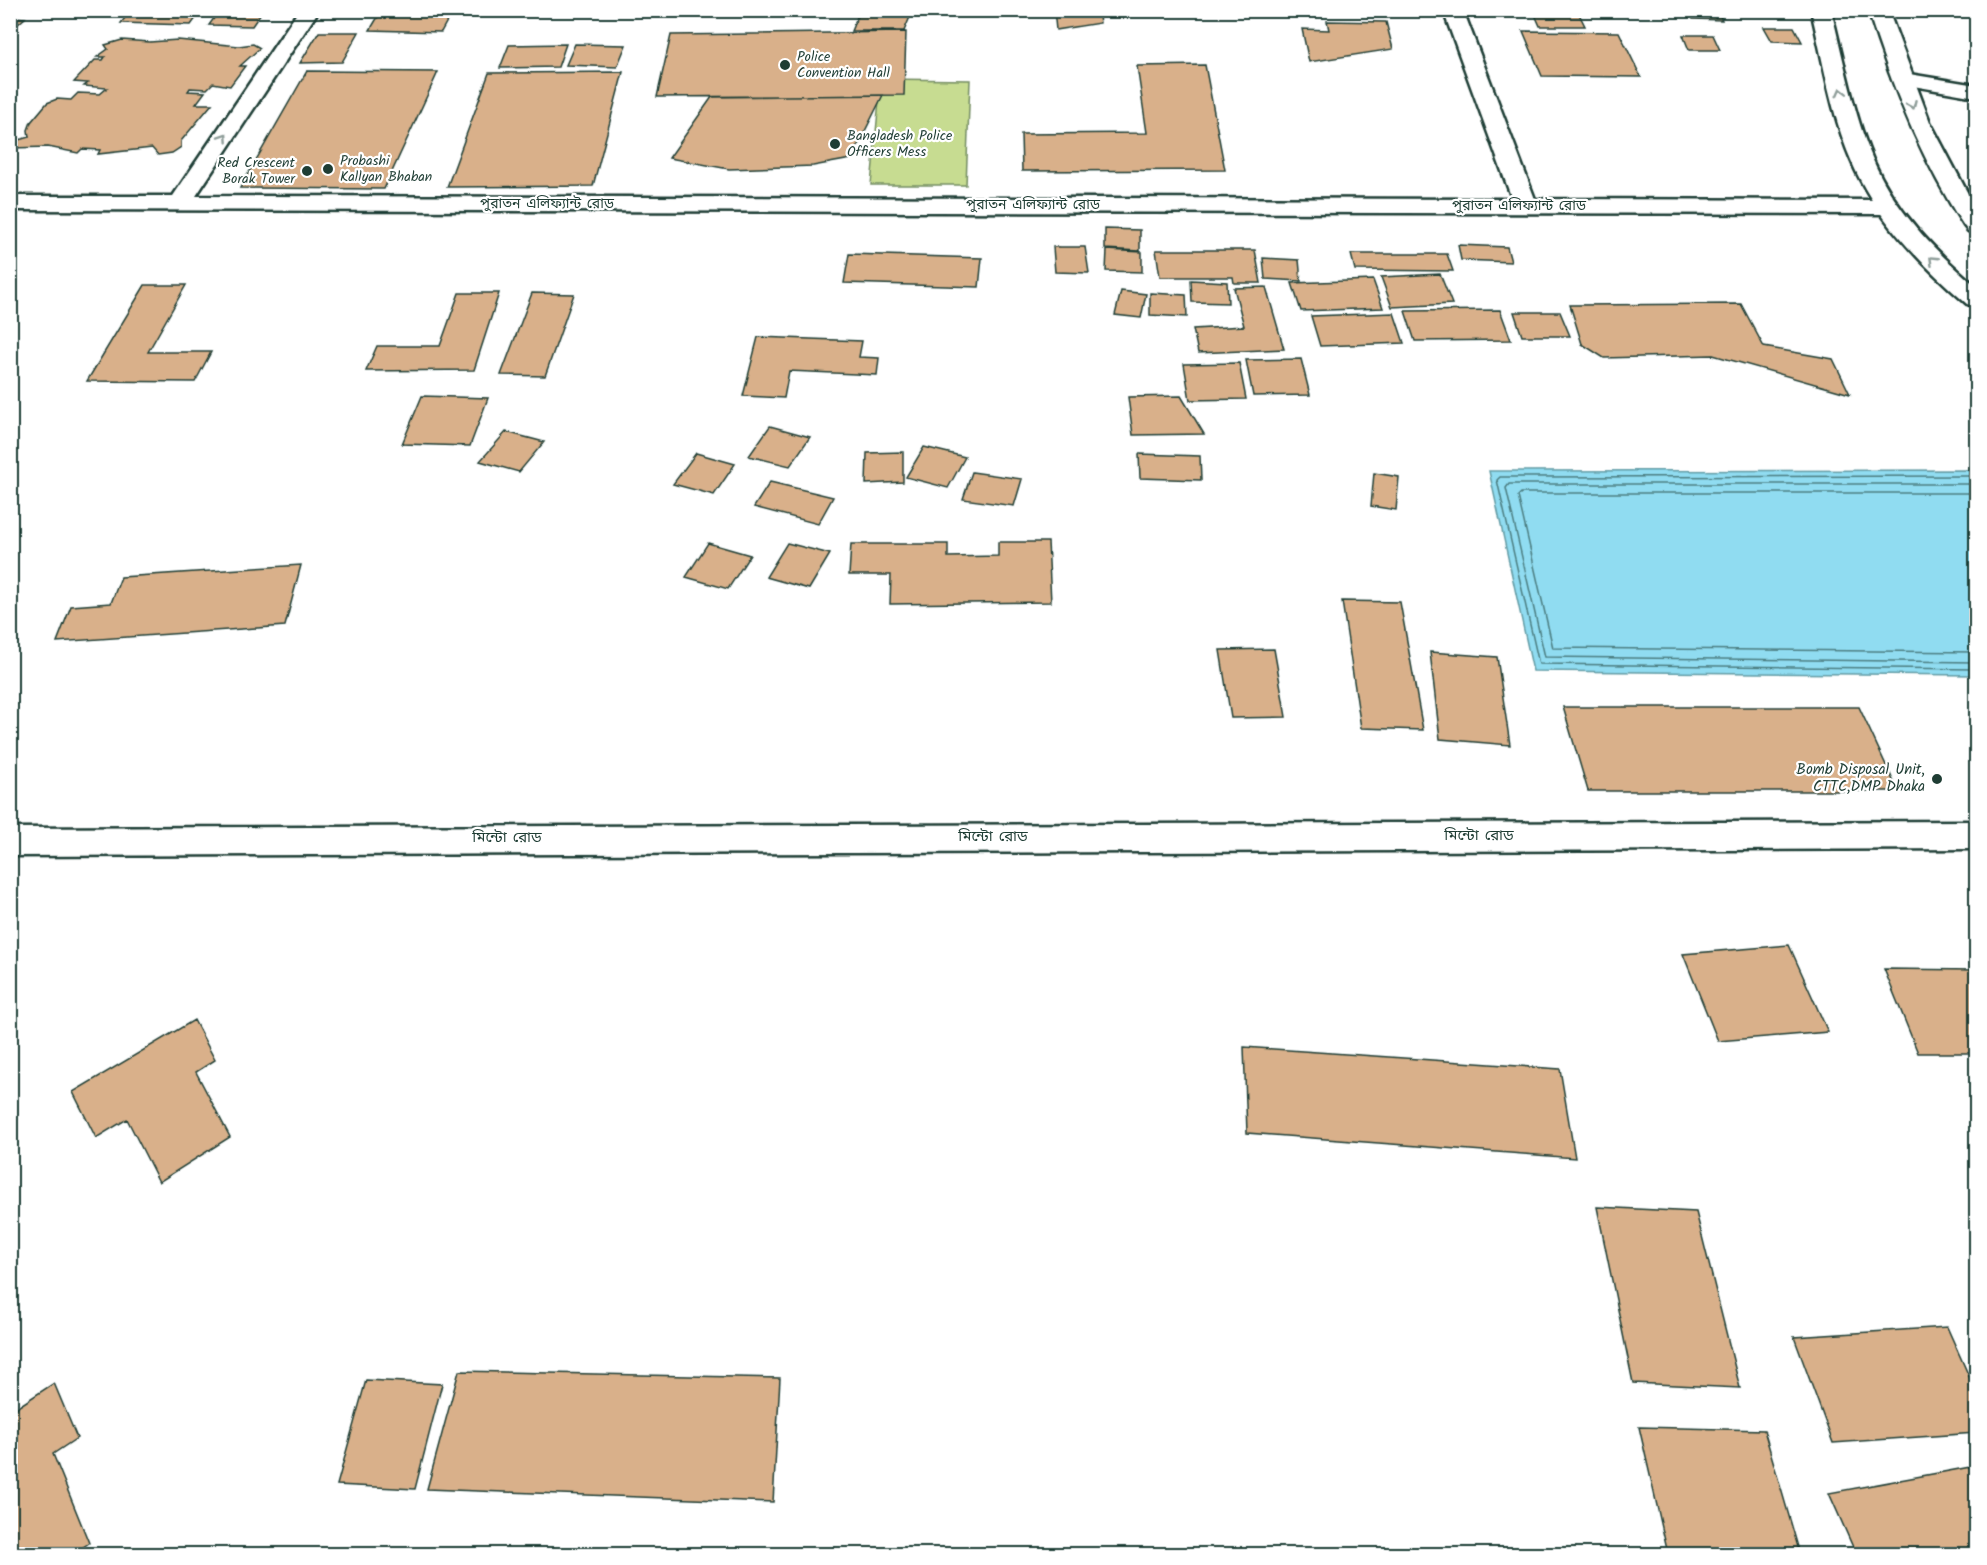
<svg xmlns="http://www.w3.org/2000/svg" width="1987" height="1565" font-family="Kalam,'Noto Sans Bengali',sans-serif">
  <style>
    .green { fill: #c7dc91; stroke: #738c62; stroke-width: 1.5 }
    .water { fill: #90dcf1; stroke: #639ca5; stroke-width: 1.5 }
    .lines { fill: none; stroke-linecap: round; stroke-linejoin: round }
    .shore { stroke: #4c7d80; stroke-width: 1.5 }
    .building { fill: #d9b08a; stroke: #1f3d34; stroke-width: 1.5 }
    .minor-casing { stroke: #1f3d34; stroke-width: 5 }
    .major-casing { stroke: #1f3d34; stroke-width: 5 }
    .minor { fill: #fff; fill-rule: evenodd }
    .major { fill: #fff; fill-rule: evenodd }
    .oneway { stroke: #8f9e9a }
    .poi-dot { fill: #1f3d34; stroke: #fff; stroke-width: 2 }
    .labels { text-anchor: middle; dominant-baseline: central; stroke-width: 4.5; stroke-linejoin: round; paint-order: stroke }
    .far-poi-label { font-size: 14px; fill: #1f3d34; stroke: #fff; text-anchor: start }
    .far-street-label { font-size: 14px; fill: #1f3d34; stroke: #fff }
    .poi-label { font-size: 15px; fill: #1f3d34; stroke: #fff; text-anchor: end }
    .street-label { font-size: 15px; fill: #1f3d34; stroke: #fff }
  </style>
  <rect width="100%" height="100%" fill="#fff"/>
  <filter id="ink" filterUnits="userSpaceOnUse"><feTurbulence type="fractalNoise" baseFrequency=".0167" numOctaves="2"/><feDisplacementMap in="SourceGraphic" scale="12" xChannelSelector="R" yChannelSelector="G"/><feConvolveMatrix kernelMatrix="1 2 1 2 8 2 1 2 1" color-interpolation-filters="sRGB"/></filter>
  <g filter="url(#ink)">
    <path class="green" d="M 881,79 L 970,80 L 966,185 L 871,185 Z"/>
    <path class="water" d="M 1976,470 L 1976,675 L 1533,671 L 1489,471 Z"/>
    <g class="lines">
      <path class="shore" d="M 1976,476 L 1500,477 L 1497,480 L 1539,664 L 1976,669
        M 1976,484 L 1509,484 L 1506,488 L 1545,657 L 1976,662
        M 1976,493 L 1521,493 L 1518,496 L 1553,648 L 1976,652"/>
    </g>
    <path class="building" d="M 94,10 L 124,10 L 120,16 L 91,15 Z
      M 131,10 L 202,10 L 191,25 L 121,23 Z
      M 220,10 L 263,10 L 252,26 L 209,25 Z
      M 382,10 L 453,10 L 441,32 L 370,30 Z
      M 652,10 L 734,10 L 733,15 L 651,14 Z
      M 860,10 L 913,10 L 904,31 L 851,31 Z
      M 1054,10 L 1098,10 L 1100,23 L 1056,30 Z
      M 1533,10 L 1577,10 L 1585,26 L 1540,26 Z
      M 1688,10 L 1717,10 L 1722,20 L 1693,19 Z
      M 10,17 L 25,18 L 10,31 Z
      M 1327,21 L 1386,22 L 1393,49 L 1309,62 L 1302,29 L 1329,30 Z
      M 1764,27 L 1794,27 L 1802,42 L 1772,41 Z
      M 1523,31 L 1619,32 L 1641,77 L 1542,76 Z
      M 319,32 L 359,32 L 342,62 L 300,63 Z
      M 906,32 L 904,95 L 657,97 L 671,35 Z
      M 1683,35 L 1713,35 L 1720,50 L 1689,50 Z
      M 122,40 L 150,42 L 178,40 L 239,46 L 253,44 L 260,48 L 240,66 L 245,66 L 230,86 L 213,83 L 207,89 L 190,88 L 188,91 L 205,92 L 196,104 L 212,104 L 181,141 L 181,147 L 172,153 L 158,155 L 152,148 L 98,154 L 100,150 L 82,149 L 78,153 L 48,147 L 12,148 L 15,141 L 29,137 L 28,130 L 31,122 L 47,103 L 57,99 L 71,100 L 78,93 L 100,94 L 107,88 L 84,86 L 88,83 L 74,82 L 95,60 L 103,60 L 105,57 L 97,57 L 108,49 L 105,45 Z
      M 566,44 L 558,67 L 500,68 L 509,45 Z
      M 575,44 L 626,45 L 617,67 L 566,65 Z
      M 1205,65 L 1225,170 L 1022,171 L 1021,134 L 1147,133 L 1137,66 Z
      M 307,71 L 438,72 L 384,189 L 240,188 Z
      M 623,72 L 593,186 L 447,187 L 489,73 Z
      M 883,95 L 851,159 L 813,166 L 729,169 L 669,158 L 712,97 Z
      M 1105,229 L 1140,230 L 1140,251 L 1105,249 Z
      M 1458,245 L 1507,247 L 1511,262 L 1461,260 Z
      M 1053,247 L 1085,247 L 1089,273 L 1055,272 Z
      M 1107,250 L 1142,252 L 1142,272 L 1106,271 Z
      M 1156,250 L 1255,250 L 1261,283 L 1234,283 L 1233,277 L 1160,277 Z
      M 849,254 L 982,258 L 979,287 L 844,283 Z
      M 1351,254 L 1447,254 L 1453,271 L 1355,270 Z
      M 1263,258 L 1299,260 L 1301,281 L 1265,279 Z
      M 1440,274 L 1452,304 L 1392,307 L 1381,277 Z
      M 1191,280 L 1227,282 L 1228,303 L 1192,302 Z
      M 1373,280 L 1383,308 L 1301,311 L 1292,283 Z
      M 145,285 L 186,285 L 148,352 L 211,352 L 195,382 L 87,381 Z
      M 1266,287 L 1284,349 L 1198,353 L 1193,329 L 1244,326 L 1234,288 Z
      M 1121,291 L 1146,294 L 1141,318 L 1115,315 Z
      M 459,293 L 499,293 L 474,370 L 366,371 L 377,346 L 440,346 Z
      M 532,293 L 574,294 L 545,376 L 501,375 Z
      M 1150,293 L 1186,295 L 1187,317 L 1150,315 Z
      M 1741,304 L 1764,347 L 1833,359 L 1850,394 L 1713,355 L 1604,358 L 1582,344 L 1570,305 Z
      M 1500,310 L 1511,340 L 1415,341 L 1405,311 Z
      M 1514,312 L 1560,312 L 1570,336 L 1522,336 Z
      M 1394,313 L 1404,343 L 1320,346 L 1311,316 Z
      M 758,337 L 862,341 L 859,357 L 879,358 L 877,375 L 789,371 L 784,398 L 743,396 Z
      M 1301,359 L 1310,395 L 1253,396 L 1246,360 Z
      M 1239,363 L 1246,399 L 1190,400 L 1184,364 Z
      M 422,396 L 488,398 L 470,446 L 402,444 Z
      M 1181,396 L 1204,434 L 1133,435 L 1128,397 Z
      M 770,426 L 810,437 L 790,466 L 749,456 Z
      M 506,432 L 544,442 L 519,472 L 480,461 Z
      M 924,447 L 965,457 L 948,488 L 906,477 Z
      M 903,452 L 903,482 L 866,484 L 867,453 Z
      M 696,453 L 735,464 L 714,495 L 673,484 Z
      M 1139,454 L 1200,456 L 1201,480 L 1140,478 Z
      M 972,472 L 1022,479 L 1014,506 L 963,499 Z
      M 1374,473 L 1399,477 L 1396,510 L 1371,506 Z
      M 770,482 L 833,497 L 818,524 L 754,507 Z
      M 998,542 L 1048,542 L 1051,602 L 890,604 L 891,575 L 849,575 L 851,544 L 948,544 L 948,557 L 998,556 Z
      M 708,543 L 750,555 L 728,589 L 686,577 Z
      M 787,543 L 830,554 L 809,589 L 766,577 Z
      M 301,565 L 285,626 L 57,642 L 71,606 L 111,603 L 121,577 Z
      M 1342,601 L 1400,602 L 1423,730 L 1361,728 Z
      M 1274,649 L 1286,717 L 1231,718 L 1220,650 Z
      M 1430,652 L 1497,657 L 1510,745 L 1440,739 Z
      M 1563,707 L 1859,707 L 1898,791 L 1588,791 Z
      M 1789,945 L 1828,1032 L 1718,1041 L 1683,954 Z
      M 1884,969 L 1976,970 L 1976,1053 L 1918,1053 Z
      M 194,1020 L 215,1060 L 196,1072 L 230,1137 L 159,1182 L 127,1119 L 96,1138 L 73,1092 Z
      M 1244,1047 L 1560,1069 L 1575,1158 L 1247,1133 Z
      M 1597,1207 L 1696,1212 L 1740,1388 L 1633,1383 Z
      M 1947,1327 L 1976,1392 L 1976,1433 L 1833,1443 L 1794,1337 Z
      M 459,1371 L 780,1378 L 773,1502 L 427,1489 Z
      M 366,1380 L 442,1384 L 415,1489 L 337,1485 Z
      M 54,1383 L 77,1438 L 53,1454 L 89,1543 L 73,1554 L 10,1554 L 10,1412 Z
      M 1639,1427 L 1764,1430 L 1800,1554 L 1668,1554 Z
      M 1976,1466 L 1976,1554 L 1856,1554 L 1829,1493 Z"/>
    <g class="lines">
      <g class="minor-casing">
        <path id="minor" d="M 299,10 L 319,10 L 196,196 L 1512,199 L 1443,10 L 1463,10 L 1535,199 L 1886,200 L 1894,202 L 1898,207 L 1894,212 L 1886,214 L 10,210 L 10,196 L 173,196 Z
          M 1903,73 L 1976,85 L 1976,97 L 1896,83 L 1892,79 L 1896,75 Z"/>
      </g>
      <g class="major-casing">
        <path id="major" d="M 1811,10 L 1831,10 C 1844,60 1853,113 1873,160 C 1895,211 1935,251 1976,286 L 1976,307 L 1967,304 C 1921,264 1875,218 1851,160 C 1831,113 1823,60 1811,10 Z
          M 1868,10 L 1888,10 L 1930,122 L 1976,209 L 1976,233 L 1968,231 L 1964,226 C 1921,159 1892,87 1868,10 Z
          M 1976,821 L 1976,849 L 10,856 L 10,828 Z"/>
      </g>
      <use href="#minor" class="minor"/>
      <use href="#major" class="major"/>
    </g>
    <defs><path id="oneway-chevron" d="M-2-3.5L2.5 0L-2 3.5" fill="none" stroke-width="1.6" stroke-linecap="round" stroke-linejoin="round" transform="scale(1.5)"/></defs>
    <g class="oneway">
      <use href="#oneway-chevron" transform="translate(1841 92) rotate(-104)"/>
      <use href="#oneway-chevron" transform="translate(1912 105) rotate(66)"/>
      <use href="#oneway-chevron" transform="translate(224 137) rotate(-56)"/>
      <use href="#oneway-chevron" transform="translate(1933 260) rotate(-136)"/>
    </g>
  </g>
  <g class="poi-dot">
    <circle cx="785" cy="65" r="6"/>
    <circle cx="835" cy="144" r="6"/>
    <circle cx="328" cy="169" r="6"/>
    <circle cx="307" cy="171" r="6"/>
    <circle cx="1937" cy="779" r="6"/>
  </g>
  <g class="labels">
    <g class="far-poi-label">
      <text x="797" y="57">Police<tspan x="797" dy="16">Convention Hall</tspan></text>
      <text x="847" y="136">Bangladesh Police<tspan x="847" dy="16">Officers Mess</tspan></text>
      <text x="340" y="161">Probashi<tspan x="340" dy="16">Kallyan Bhaban</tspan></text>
      <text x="295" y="163" text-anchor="end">Red Crescent<tspan x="295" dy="16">Borak Tower</tspan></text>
    </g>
    <g class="far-street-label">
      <text x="547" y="204">পুরাতন এলিফ্যান্ট রোড</text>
      <text x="1033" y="205">পুরাতন এলিফ্যান্ট রোড</text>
      <text x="1519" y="206">পুরাতন এলিফ্যান্ট রোড</text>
    </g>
    <g class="poi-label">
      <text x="1925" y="770">Bomb Disposal Unit,<tspan x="1925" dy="17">CTTC,DMP Dhaka</tspan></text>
    </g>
    <g class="street-label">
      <text x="1479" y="836">মিন্টো রোড</text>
      <text x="993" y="837">মিন্টো রোড</text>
      <text x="507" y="838">মিন্টো রোড</text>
    </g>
  </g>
  <rect width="1987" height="1565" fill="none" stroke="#fff" stroke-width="36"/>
  <rect x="18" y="18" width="1951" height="1529" fill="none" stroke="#1f3d34" stroke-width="2" filter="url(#ink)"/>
</svg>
